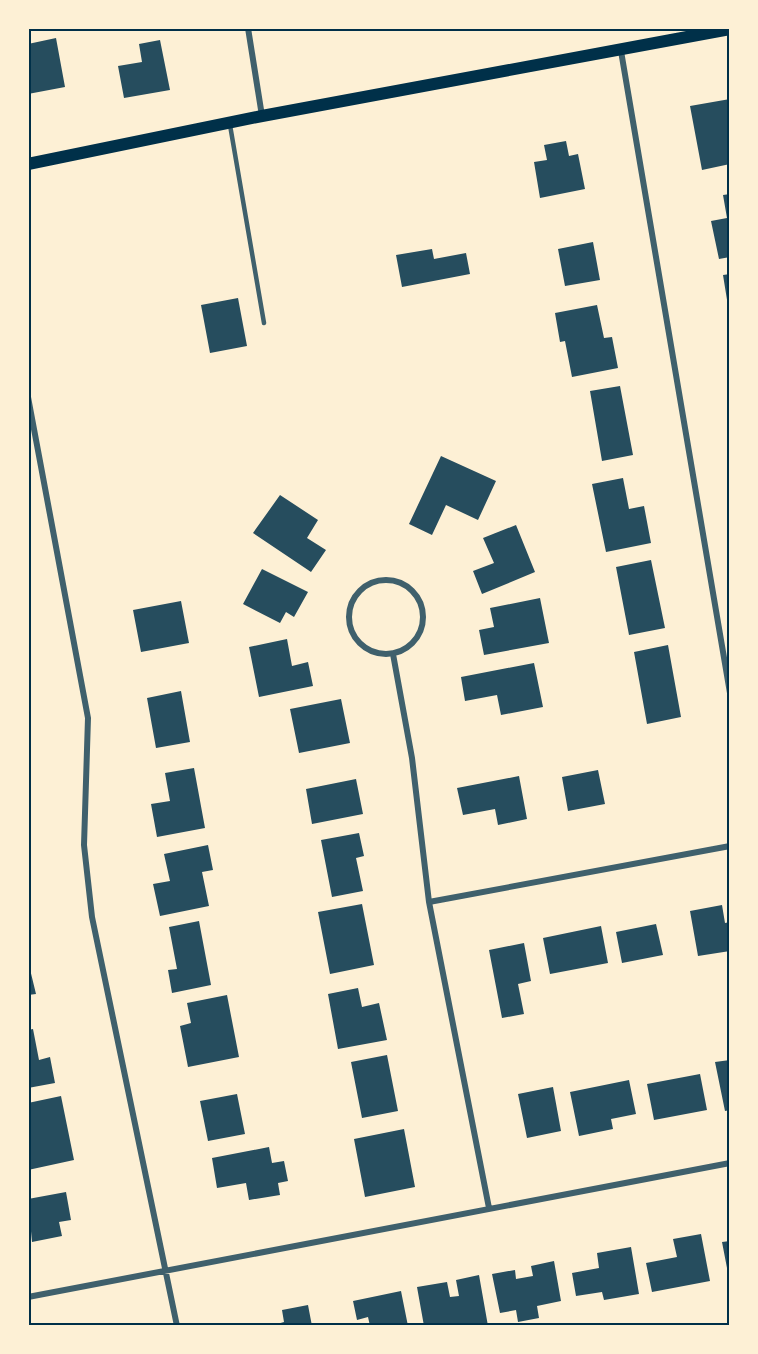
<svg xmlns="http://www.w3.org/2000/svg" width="758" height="1354" font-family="Rubik,sans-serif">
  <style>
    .building { fill: #264d5e }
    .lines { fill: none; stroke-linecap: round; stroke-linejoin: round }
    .service { stroke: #3f606c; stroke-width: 4.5 }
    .minor { stroke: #3f606c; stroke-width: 6 }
    .secondary { stroke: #003049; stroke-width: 12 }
    .neatline { fill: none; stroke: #003049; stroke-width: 2 }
  </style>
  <rect width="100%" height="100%" fill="#fdf0d5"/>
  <path class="building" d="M 56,38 L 65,87 L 28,94 L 28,44 Z
    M 160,40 L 170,90 L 124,98 L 118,66 L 142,62 L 139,44 Z
    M 730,99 L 730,164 L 702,170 L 690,106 Z
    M 566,141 L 569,156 L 578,154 L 585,189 L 540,198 L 534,162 L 547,160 L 544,145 Z
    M 730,194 L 730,257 L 719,259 L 711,221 L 727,218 L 723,195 Z
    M 593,242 L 600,280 L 565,286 L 558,249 Z
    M 432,249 L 434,259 L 466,253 L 470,274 L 402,287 L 396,255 Z
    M 730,274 L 730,306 L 728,306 L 723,275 Z
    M 238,298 L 247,346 L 210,353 L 201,305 Z
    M 597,305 L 604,338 L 612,337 L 618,368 L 572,377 L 565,341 L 560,342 L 555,313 Z
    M 620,386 L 633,455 L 602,461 L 590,391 Z
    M 441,456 L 496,481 L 478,520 L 446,505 L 432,535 L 409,524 Z
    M 623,478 L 629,509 L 644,506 L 651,543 L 606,552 L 592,484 Z
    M 280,495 L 318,520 L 307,538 L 326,550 L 311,572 L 253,533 Z
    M 516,525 L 535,572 L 482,594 L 473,571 L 494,563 L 483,538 Z
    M 651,560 L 665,628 L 629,635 L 616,567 Z
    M 262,569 L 308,592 L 294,617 L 286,612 L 280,623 L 243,604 Z
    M 540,598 L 549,643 L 484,655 L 479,630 L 494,627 L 490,608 Z
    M 181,601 L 189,643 L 141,652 L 133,610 Z
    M 287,639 L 292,666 L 308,662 L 313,686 L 259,697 L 249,647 Z
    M 668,645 L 681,717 L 647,724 L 634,652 Z
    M 534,663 L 543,707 L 501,715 L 497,695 L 465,701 L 461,677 Z
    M 181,691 L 190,742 L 156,748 L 147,698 Z
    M 341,699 L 350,743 L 299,753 L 290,709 Z
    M 194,768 L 205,828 L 157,837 L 151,804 L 170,801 L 165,773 Z
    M 598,770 L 605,804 L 568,811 L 562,777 Z
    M 519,776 L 527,819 L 498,825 L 495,809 L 463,815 L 457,788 Z
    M 356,779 L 363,814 L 312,824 L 306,789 Z
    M 359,833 L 364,856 L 356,858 L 363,891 L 332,897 L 321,840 Z
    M 208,845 L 213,870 L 202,872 L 209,906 L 160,916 L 153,884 L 170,881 L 164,854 Z
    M 362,904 L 374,965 L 330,974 L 318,912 Z
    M 722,905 L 725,923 L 730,922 L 730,951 L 698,956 L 690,911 Z
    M 199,921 L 211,985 L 172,993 L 168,970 L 177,969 L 169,927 Z
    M 656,924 L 663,955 L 622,963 L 616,932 Z
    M 601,926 L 608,963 L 550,974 L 543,938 Z
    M 524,943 L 531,981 L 518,984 L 524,1014 L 502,1018 L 489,950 Z
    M 28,961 L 36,994 L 28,995 Z
    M 358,988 L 362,1007 L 379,1003 L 387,1040 L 338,1049 L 328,994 Z
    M 227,995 L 239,1057 L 188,1067 L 180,1026 L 191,1023 L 187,1003 Z
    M 33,1029 L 39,1060 L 50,1057 L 55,1083 L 28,1088 L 28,1030 Z
    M 387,1055 L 398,1111 L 362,1118 L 351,1062 Z
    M 730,1060 L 730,1110 L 725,1111 L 715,1062 Z
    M 700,1074 L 707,1110 L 654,1120 L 647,1084 Z
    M 629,1080 L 636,1114 L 611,1119 L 613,1129 L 579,1136 L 570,1092 Z
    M 553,1087 L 561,1131 L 527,1138 L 518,1094 Z
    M 237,1094 L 245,1134 L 208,1141 L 200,1101 Z
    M 61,1096 L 74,1160 L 28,1170 L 28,1103 Z
    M 404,1129 L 415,1187 L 365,1197 L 354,1139 Z
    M 269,1147 L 272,1163 L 284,1161 L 288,1181 L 278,1183 L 280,1195 L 249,1200 L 246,1183 L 217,1188 L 212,1158 Z
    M 66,1192 L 71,1220 L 59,1222 L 62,1236 L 32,1242 L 28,1199 Z
    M 701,1234 L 710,1281 L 652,1292 L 646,1263 L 677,1257 L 673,1239 Z
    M 730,1241 L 730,1267 L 727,1268 L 722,1242 Z
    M 631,1247 L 639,1294 L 604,1300 L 602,1292 L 576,1296 L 572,1273 L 599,1268 L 597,1253 Z
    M 554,1261 L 561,1301 L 537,1306 L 539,1318 L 518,1322 L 516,1310 L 500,1313 L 492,1274 L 515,1270 L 516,1279 L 533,1276 L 531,1266 Z
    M 479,1275 L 488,1326 L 424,1326 L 417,1287 L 447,1282 L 450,1297 L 459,1296 L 456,1280 Z
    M 401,1291 L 408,1326 L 370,1326 L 368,1317 L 357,1320 L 353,1301 Z
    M 308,1305 L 312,1326 L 270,1326 L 284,1322 L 282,1310 Z"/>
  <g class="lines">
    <path class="service" d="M 230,125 L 264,323"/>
    <path class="minor" d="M 248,28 L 262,116
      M 621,51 L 730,693
      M 28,397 L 88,718 L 84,845 L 92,917 L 177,1326
      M349 617a37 37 0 1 1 74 0a37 37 0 1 1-74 0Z
      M 393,654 L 412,758 L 429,902 L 489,1208
      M 429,902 L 730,846
      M 28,1297 L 730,1163"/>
    <path class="secondary" d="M 28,164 L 262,116 L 730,29"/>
  </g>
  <rect width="758" height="1354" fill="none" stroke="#fdf0d5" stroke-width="60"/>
  <rect x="30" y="30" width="698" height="1294" class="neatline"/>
</svg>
